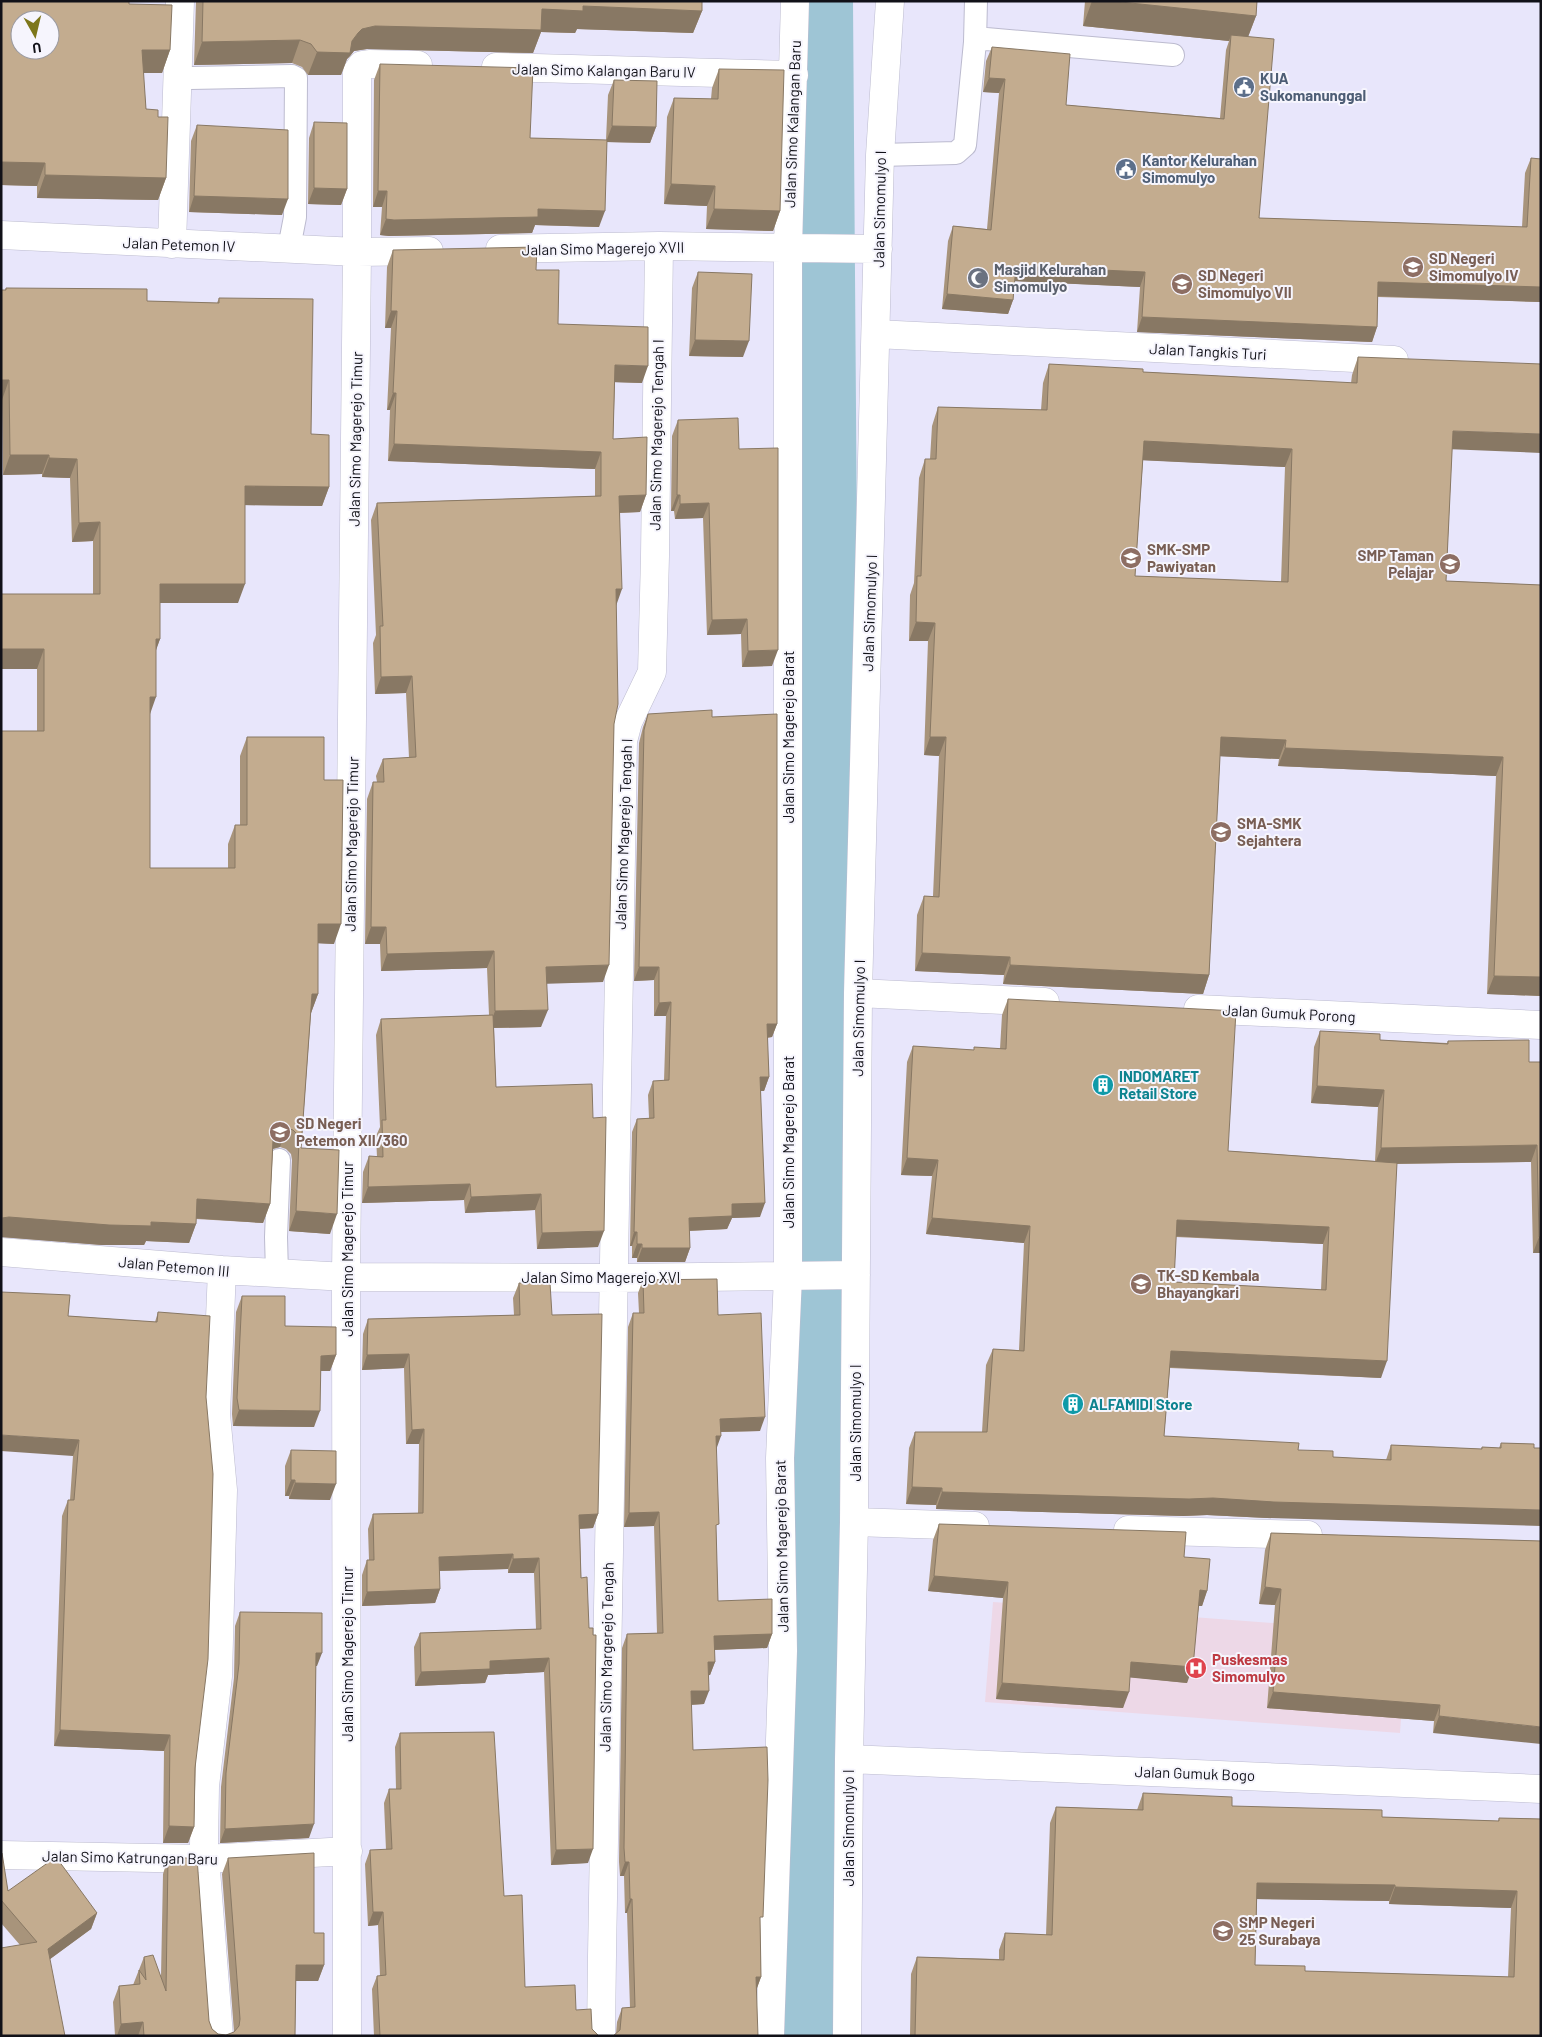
<svg xmlns="http://www.w3.org/2000/svg" width="1542" height="2037" font-family="Barlow,sans-serif">
  <style>
    .medical { fill: #edd8e7 }
    .lines { fill: none; stroke-linecap: round; stroke-linejoin: round }
    .river { stroke: #9ec5d5; stroke-width: 70 }
    .service-casing { stroke: #bcbbcf; stroke-width: 24 }
    .minor-casing { stroke: #bcbbcf; stroke-width: 29 }
    .service { stroke: #fff; stroke-width: 22 }
    .minor { stroke: #fff; stroke-width: 28 }
    .wall { fill: #a8947b; fill-rule: evenodd }
    .shaded-wall { fill: #887864 }
    .building { fill: #c3ac8f; stroke: #887864; fill-rule: evenodd }
    .labels { text-anchor: middle; dominant-baseline: central; stroke-width: 4; stroke-linejoin: round; paint-order: stroke }
    .street-label { font-size: 15px; fill: #111118; stroke: #f6f5fd }
    .service-label { font-size: 15px; font-weight: bold; fill: #4e5e75; stroke: #f6f5fd; text-anchor: start }
    .education-label { font-size: 15px; font-weight: bold; fill: #785e54; stroke: #f6f5fd; text-anchor: start }
    .worship-label { font-size: 15px; font-weight: bold; fill: #5b616d; stroke: #f6f5fd; text-anchor: start }
    .culture-label { font-size: 15px; font-weight: bold; fill: #0d838f; stroke: #f6f5fd; text-anchor: start }
    .health-label { font-size: 15px; font-weight: bold; fill: #be3a42; stroke: #f6f5fd; text-anchor: start }
  </style>
  <rect width="100%" height="100%" fill="#e8e6fb"/>
  <path class="medical" d="M 993,1602 L 1407,1633 L 1400,1733 L 985,1702 Z"/>
  <g class="lines">
    <path class="river" d="M 801,2036 L 806,1816 L 811,1260 L 823,684 L 818,1"/>
    <g class="service-casing">
      <path id="service" d="M 975,42 L 976,1
        M 190,78 L 292,76 L 296,78 L 295,217 L 289,248
        M 880,155 L 956,153 L 965,145 L 975,42 L 986,39 L 1173,55
        M 277,1273 L 276,1237 L 279,1160"/>
    </g>
    <g class="minor-casing">
      <path id="minor" d="M 496,67 L 794,75
        M 1,235 L 357,252 L 429,251
        M 172,244 L 180,1
        M 500,249 L 659,246 L 878,249
        M 876,334 L 1394,360
        M 858,993 L 1045,1002
        M 1198,1009 L 1541,1025
        M 1,1252 L 222,1270 L 346,1277 L 615,1278 L 856,1275
        M 854,1522 L 975,1526
        M 1128,1530 L 1308,1535
        M 849,1759 L 1541,1789
        M 1,1855 L 205,1859 L 348,1851
        M 219,2036 L 204,1845 L 205,1786 L 218,1676 L 223,1490 L 216,1414 L 222,1270
        M 347,2036 L 346,1277 L 357,252 L 357,72 L 362,65 L 369,64 L 418,65
        M 601,2036 C 606,1604 616,1172 623,741 L 628,722 L 652,672 L 655,556 L 659,246
        M 770,2036 L 783,1651 L 780,1458 L 788,1276 L 788,247 L 795,1
        M 847,2036 L 849,1759 L 854,1522 L 858,993 L 880,155 L 890,1"/>
    </g>
    <use href="#service" class="service"/>
    <use href="#minor" class="minor"/>
  </g>
  <path class="wall" d="M 1,1 L 129,4 L 170,50 L 162,73 L 143,73 L 146,109 L 158,117 L 166,178 L 158,200 L 37,198 L 37,186 L 1,185 Z
    M 196,1 L 702,1 L 702,11 L 693,33 L 577,29 L 575,33 L 541,32 L 533,53 L 367,49 L 354,51 L 350,56 L 347,59 L 341,75 L 308,75 L 302,67 L 292,63 L 194,65 Z
    M 1085,1 L 1257,1 L 1256,16 L 1248,37 L 1259,218 L 1522,227 L 1525,173 L 1531,158 L 1541,302 L 1378,297 L 1377,327 L 1372,342 L 1137,332 L 1140,287 L 1015,281 L 1013,300 L 1008,314 L 942,309 L 948,241 L 953,226 L 987,229 L 999,93 L 983,92 L 986,61 L 992,47 L 1066,105 L 1220,118 L 1226,50 L 1229,41 L 1083,26 Z
    M 380,64 L 530,138 L 606,140 L 608,95 L 614,80 L 656,127 L 650,143 L 607,142 L 599,227 L 535,225 L 532,233 L 389,236 L 380,235 L 382,207 L 373,207 L 374,80 Z
    M 719,69 L 780,211 L 773,231 L 706,229 L 707,206 L 664,204 L 667,117 L 674,98 L 711,99 L 712,88 Z
    M 314,122 L 347,189 L 341,205 L 308,204 L 309,138 Z
    M 197,125 L 282,215 L 189,212 L 191,141 Z
    M 393,250 L 536,270 L 558,324 L 642,383 L 615,382 L 613,439 L 646,495 L 640,512 L 620,513 L 616,606 L 614,724 L 603,982 L 547,983 L 541,1027 L 494,1028 L 496,1087 L 598,1247 L 537,1249 L 535,1210 L 465,1213 L 464,1200 L 362,1203 L 363,1172 L 369,1156 L 377,1157 L 376,1136 L 380,1127 L 376,1035 L 381,1019 L 489,1015 L 487,968 L 381,971 L 380,944 L 365,944 L 367,799 L 373,782 L 377,782 L 376,776 L 383,759 L 409,758 L 406,693 L 375,694 L 373,643 L 376,635 L 371,520 L 377,503 L 595,496 L 595,469 L 388,461 L 390,410 L 387,410 L 391,328 L 385,328 L 387,267 Z
    M 698,272 L 743,357 L 689,356 L 692,288 Z
    M 6,288 L 147,301 L 217,303 L 219,298 L 311,434 L 329,487 L 322,506 L 245,505 L 238,603 L 160,603 L 160,639 L 156,649 L 150,713 L 150,868 L 228,868 L 228,844 L 235,825 L 240,825 L 240,756 L 247,737 L 324,780 L 334,944 L 318,943 L 318,994 L 311,1013 L 301,1148 L 330,1234 L 289,1231 L 292,1160 L 291,1154 L 286,1149 L 280,1147 L 273,1149 L 270,1204 L 263,1223 L 196,1219 L 196,1224 L 189,1243 L 146,1241 L 144,1245 L 102,1245 L 1,1237 L 1,731 L 37,731 L 37,669 L 1,669 L 1,594 L 93,594 L 93,541 L 72,542 L 70,478 L 42,477 L 42,474 L 3,475 L 2,400 L 5,290 Z
    M 1358,357 L 1452,450 L 1446,581 L 1541,585 L 1541,996 L 1487,994 L 1496,776 L 1278,766 L 1279,759 L 1220,756 L 1209,975 L 1203,994 L 1003,984 L 1004,975 L 915,971 L 917,915 L 924,896 L 933,896 L 939,756 L 924,755 L 928,641 L 909,641 L 910,595 L 914,583 L 919,478 L 925,459 L 930,459 L 932,426 L 938,407 L 1041,410 L 1043,383 L 1049,364 L 1143,372 L 1351,383 L 1352,375 ZM 1143,460 L 1285,467 L 1281,582 L 1135,576 Z
    M 678,420 L 739,449 L 772,666 L 742,667 L 741,634 L 707,635 L 703,518 L 675,519 L 674,511 L 671,511 L 672,436 Z
    M 648,714 L 712,717 L 777,1024 L 772,1037 L 767,1038 L 769,1077 L 764,1091 L 761,1091 L 760,1217 L 732,1218 L 727,1229 L 689,1231 L 690,1248 L 685,1262 L 637,1262 L 637,1258 L 632,1258 L 632,1246 L 630,1246 L 632,1132 L 637,1119 L 649,1118 L 648,1095 L 653,1081 L 664,1081 L 666,1016 L 654,1016 L 654,980 L 634,981 L 639,743 L 643,727 Z
    M 1008,999 L 1228,1151 L 1375,1161 L 1378,1107 L 1311,1103 L 1314,1047 L 1320,1031 L 1380,1040 L 1447,1043 L 1448,1041 L 1529,1062 L 1541,1062 L 1541,1253 L 1533,1253 L 1531,1162 L 1397,1164 L 1381,1378 L 1170,1368 L 1164,1436 L 1298,1450 L 1333,1457 L 1386,1460 L 1391,1445 L 1481,1449 L 1482,1447 L 1499,1448 L 1501,1443 L 1534,1444 L 1267,1518 L 1207,1515 L 1183,1516 L 936,1509 L 936,1505 L 906,1504 L 909,1448 L 915,1432 L 982,1432 L 986,1365 L 993,1349 L 1019,1350 L 1024,1243 L 926,1234 L 932,1176 L 901,1175 L 907,1062 L 913,1046 L 974,1050 L 974,1047 L 1000,1049 L 1002,1015 ZM 1176,1237 L 1323,1244 L 1321,1290 L 1174,1282 Z
    M 643,1280 L 718,1315 L 760,1431 L 721,1432 L 716,1449 L 716,1531 L 718,1601 L 772,1634 L 767,1648 L 714,1650 L 715,1662 L 710,1675 L 708,1675 L 704,1704 L 691,1705 L 693,1750 L 760,1924 L 761,1977 L 756,1990 L 616,2034 L 617,2022 L 622,2008 L 630,2008 L 627,1913 L 625,1913 L 624,1876 L 620,1876 L 619,1862 L 622,1648 L 627,1634 L 657,1633 L 654,1526 L 624,1527 L 628,1327 L 633,1313 L 639,1313 L 638,1293 Z
    M 519,1283 L 552,1315 L 598,1514 L 593,1528 L 580,1529 L 588,1863 L 551,1865 L 544,1672 L 488,1675 L 485,1683 L 415,1686 L 414,1647 L 420,1633 L 536,1629 L 534,1573 L 508,1573 L 508,1569 L 439,1571 L 440,1589 L 435,1603 L 362,1606 L 362,1575 L 367,1560 L 369,1560 L 368,1529 L 373,1514 L 418,1513 L 419,1444 L 406,1444 L 404,1368 L 362,1370 L 363,1334 L 368,1319 L 514,1315 L 513,1298 Z
    M 242,1296 L 285,1326 L 336,1355 L 330,1371 L 321,1371 L 314,1427 L 233,1426 L 232,1414 L 236,1312 Z
    M 158,1312 L 206,1397 L 194,1827 L 188,1843 L 163,1843 L 164,1751 L 54,1746 L 62,1516 L 68,1500 L 70,1500 L 73,1456 L 68,1316 L 155,1322 Z
    M 291,1450 L 330,1500 L 289,1499 L 289,1496 L 285,1496 L 285,1466 Z
    M 939,1524 L 1184,1557 L 1207,1591 L 1202,1606 L 1199,1606 L 1187,1683 L 1130,1677 L 1123,1708 L 996,1699 L 1003,1598 L 928,1591 L 933,1540 Z
    M 1271,1533 L 1541,1541 L 1433,1733 L 1434,1721 L 1267,1708 L 1275,1605 L 1259,1604 L 1265,1550 Z
    M 240,1612 L 317,1666 L 316,1666 L 309,1838 L 220,1843 L 221,1787 L 234,1678 L 235,1626 Z
    M 400,1733 L 504,1896 L 525,1987 L 576,2010 L 592,2029 L 599,2036 L 374,2036 L 372,1989 L 377,1976 L 380,1976 L 378,1925 L 368,1926 L 365,1864 L 370,1850 L 386,1850 L 384,1803 L 389,1789 L 396,1789 L 395,1747 Z
    M 1143,1793 L 1232,1806 L 1382,1817 L 1498,1821 L 1499,1818 L 1541,1819 L 1541,2036 L 910,2036 L 911,1974 L 917,1957 L 999,1959 L 999,1950 L 1005,1933 L 1046,1935 L 1050,1823 L 1056,1807 L 1137,1810 ZM 1257,1899 L 1389,1901 L 1389,1904 L 1511,1908 L 1508,1977 L 1305,1971 L 1255,1965 Z
    M 1,1853 L 8,1891 L 97,1913 L 91,1929 L 50,1959 L 20,1945 L 1,1923 Z
    M 168,1858 L 209,2021 L 212,2029 L 218,2034 L 226,2035 L 234,2032 L 222,1874 L 228,1858 L 314,1933 L 324,1965 L 318,1981 L 296,1981 L 295,2036 L 115,2036 L 113,2002 L 119,1986 L 133,1985 L 144,1957 L 161,1976 L 163,1874 Z"/>
  <path class="shaded-wall" d="M 1092,1 L 1111,1 L 1256,16 L 1246,42 L 1231,35 L 1229,41 L 1083,26 Z
    M 583,6 L 702,11 L 693,33 L 577,29 L 575,33 L 541,32 L 533,53 L 367,49 L 354,51 L 350,56 L 347,59 L 341,75 L 308,75 L 317,52 L 352,41 L 358,33 L 362,29 L 375,26 L 542,9 Z
    M 300,40 L 292,63 L 194,65 L 202,42 Z
    M 142,50 L 170,50 L 162,73 L 133,73 Z
    M 989,78 L 1005,79 L 999,93 L 983,92 Z
    M 612,126 L 656,127 L 650,143 L 606,142 Z
    M 1,162 L 45,163 L 37,186 L 1,185 Z
    M 45,175 L 166,178 L 158,200 L 37,198 Z
    M 671,184 L 715,186 L 707,206 L 664,204 Z
    M 314,188 L 347,189 L 341,205 L 308,204 Z
    M 378,191 L 387,191 L 382,207 L 373,207 Z
    M 194,196 L 288,199 L 282,215 L 189,212 Z
    M 538,209 L 605,211 L 599,227 L 535,225 L 532,233 L 389,236 L 380,235 L 386,219 Z
    M 714,209 L 780,211 L 773,231 L 706,229 Z
    M 1016,266 L 1145,272 L 1140,287 L 1011,281 Z
    M 1378,282 L 1541,287 L 1541,302 L 1373,296 Z
    M 947,294 L 1013,300 L 1008,314 L 942,309 Z
    M 391,311 L 397,311 L 391,328 L 385,328 Z
    M 1142,317 L 1377,327 L 1372,342 L 1137,332 Z
    M 695,340 L 749,341 L 743,357 L 689,356 Z
    M 615,365 L 648,366 L 642,383 L 609,382 Z
    M 1,380 L 9,380 L 2,400 L 1,400 Z
    M 393,393 L 396,393 L 390,410 L 387,410 Z
    M 1453,431 L 1541,434 L 1541,453 L 1446,449 Z
    M 1144,441 L 1292,449 L 1285,467 L 1137,460 Z
    M 394,444 L 601,452 L 595,469 L 388,461 Z
    M 10,455 L 49,455 L 42,474 L 3,475 Z
    M 49,458 L 77,459 L 70,478 L 42,477 Z
    M 245,486 L 329,487 L 322,506 L 238,505 Z
    M 646,495 L 640,512 L 613,513 L 619,496 Z
    M 677,495 L 680,495 L 674,511 L 671,511 Z
    M 709,503 L 703,518 L 675,519 L 680,504 Z
    M 100,522 L 93,541 L 72,542 L 79,523 Z
    M 160,584 L 245,584 L 238,603 L 153,603 Z
    M 616,589 L 622,589 L 616,606 Z
    M 747,619 L 741,634 L 707,635 L 712,620 Z
    M 916,622 L 935,623 L 928,641 L 909,641 Z
    M 156,639 L 160,639 L 153,659 Z
    M 1,649 L 44,649 L 37,669 L 1,669 Z
    M 778,650 L 772,666 L 742,667 L 748,651 Z
    M 412,676 L 406,693 L 375,694 L 381,677 Z
    M 150,697 L 156,697 L 149,717 Z
    M 930,737 L 946,737 L 939,756 L 924,755 Z
    M 1221,737 L 1286,740 L 1279,759 L 1214,756 Z
    M 1285,748 L 1503,757 L 1496,776 L 1278,766 Z
    M 318,924 L 341,924 L 334,944 L 311,943 Z
    M 371,927 L 386,927 L 380,944 L 365,944 Z
    M 494,951 L 487,968 L 381,971 L 387,954 Z
    M 922,953 L 1010,957 L 1004,975 L 915,971 Z
    M 609,965 L 603,982 L 540,984 L 546,967 Z
    M 1010,965 L 1209,975 L 1203,994 L 1003,984 Z
    M 639,967 L 659,967 L 654,980 L 634,981 Z
    M 1494,976 L 1541,977 L 1541,996 L 1487,994 Z
    M 312,994 L 318,994 L 311,1013 L 305,1013 Z
    M 671,1002 L 666,1016 L 654,1016 L 659,1003 Z
    M 548,1010 L 541,1027 L 489,1028 L 495,1011 Z
    M 767,1024 L 777,1024 L 772,1037 L 762,1038 Z
    M 760,1077 L 769,1077 L 764,1091 L 755,1091 Z
    M 1317,1086 L 1384,1090 L 1378,1107 L 1311,1103 Z
    M 287,1128 L 280,1147 L 272,1149 L 268,1153 L 275,1134 L 280,1129 Z
    M 1537,1145 L 1531,1162 L 1375,1164 L 1381,1148 Z
    M 907,1158 L 938,1160 L 932,1176 L 901,1175 Z
    M 470,1184 L 464,1200 L 362,1203 L 368,1187 Z
    M 541,1194 L 535,1210 L 465,1213 L 471,1197 Z
    M 197,1199 L 270,1204 L 263,1223 L 190,1218 Z
    M 765,1203 L 760,1217 L 732,1218 L 727,1229 L 684,1231 L 689,1218 L 732,1204 Z
    M 296,1211 L 337,1214 L 330,1234 L 289,1231 Z
    M 9,1217 L 151,1222 L 196,1224 L 189,1243 L 146,1241 L 144,1245 L 102,1245 L 1,1237 L 2,1218 Z
    M 932,1218 L 1030,1226 L 1024,1243 L 926,1234 Z
    M 1177,1220 L 1329,1227 L 1323,1244 L 1171,1236 Z
    M 604,1231 L 598,1247 L 537,1249 L 542,1233 Z
    M 634,1232 L 637,1232 L 632,1246 L 630,1246 Z
    M 1539,1237 L 1541,1237 L 1541,1253 L 1533,1253 Z
    M 637,1244 L 642,1244 L 637,1258 L 632,1258 Z
    M 642,1248 L 690,1248 L 685,1262 L 637,1262 Z
    M 1171,1351 L 1387,1361 L 1381,1378 L 1165,1367 Z
    M 409,1354 L 404,1368 L 362,1370 L 367,1355 Z
    M 336,1355 L 330,1371 L 315,1371 L 321,1356 Z
    M 239,1410 L 320,1411 L 314,1427 L 233,1426 Z
    M 765,1417 L 760,1431 L 715,1432 L 720,1419 Z
    M 424,1429 L 419,1444 L 406,1444 L 412,1430 Z
    M 1,1435 L 79,1440 L 73,1456 L 1,1451 Z
    M 716,1436 L 721,1436 L 716,1450 Z
    M 291,1480 L 295,1480 L 289,1496 L 285,1496 Z
    M 295,1483 L 336,1484 L 330,1500 L 289,1499 Z
    M 912,1487 L 942,1488 L 936,1505 L 906,1504 Z
    M 942,1492 L 1213,1498 L 1541,1510 L 1541,1526 L 1267,1518 L 1207,1515 L 1183,1516 L 936,1509 Z
    M 659,1512 L 654,1526 L 624,1527 L 629,1513 Z
    M 598,1514 L 593,1528 L 574,1529 L 579,1515 Z
    M 513,1554 L 508,1569 L 433,1571 L 439,1557 Z
    M 539,1558 L 534,1573 L 508,1573 L 513,1559 Z
    M 934,1576 L 1008,1582 L 1003,1598 L 928,1591 Z
    M 1265,1587 L 1281,1589 L 1275,1605 L 1259,1604 Z
    M 440,1589 L 435,1603 L 362,1606 L 367,1592 Z
    M 1200,1590 L 1207,1591 L 1202,1606 L 1194,1606 Z
    M 772,1634 L 767,1648 L 709,1650 L 714,1636 Z
    M 316,1653 L 322,1653 L 317,1666 L 311,1666 Z
    M 549,1658 L 544,1672 L 488,1675 L 485,1683 L 415,1686 L 421,1672 L 490,1661 Z
    M 708,1662 L 715,1662 L 710,1675 L 703,1676 Z
    M 1131,1662 L 1193,1667 L 1187,1683 L 1125,1677 Z
    M 1002,1683 L 1129,1692 L 1123,1708 L 996,1699 Z
    M 691,1691 L 709,1691 L 704,1704 L 686,1705 Z
    M 1273,1692 L 1440,1705 L 1434,1721 L 1267,1708 Z
    M 1439,1716 L 1541,1727 L 1541,1744 L 1433,1733 Z
    M 60,1730 L 170,1735 L 164,1751 L 54,1746 Z
    M 314,1824 L 309,1838 L 220,1843 L 225,1829 Z
    M 169,1826 L 194,1827 L 188,1843 L 163,1843 Z
    M 593,1849 L 588,1863 L 551,1865 L 556,1850 Z
    M 625,1862 L 629,1862 L 624,1876 L 620,1876 Z
    M 1257,1883 L 1395,1885 L 1389,1901 L 1251,1899 Z
    M 1395,1887 L 1517,1891 L 1511,1908 L 1389,1904 Z
    M 630,1899 L 632,1899 L 627,1913 L 625,1913 Z
    M 373,1912 L 383,1912 L 378,1925 L 368,1926 Z
    M 97,1913 L 91,1929 L 42,1965 L 48,1949 Z
    M 296,1965 L 324,1965 L 318,1981 L 290,1981 Z
    M 756,1977 L 761,1977 L 756,1991 Z
    M 143,2022 L 138,2036 L 117,2036 L 121,2024 Z"/>
  <path class="building" d="M 1,1 L 129,1 L 129,4 L 172,5 L 170,50 L 142,50 L 146,109 L 158,110 L 158,117 L 168,117 L 166,178 L 45,175 L 45,163 L 1,162 ZM 20,20 L 50,20 L 50,50 L 20,50 Z
    M 203,1 L 702,1 L 702,11 L 583,6 L 583,11 L 542,9 L 541,30 L 375,26 L 362,29 L 358,33 L 352,41 L 350,53 L 317,52 L 311,44 L 300,40 L 202,42 Z
    M 1111,1 L 1257,1 L 1256,16 Z
    M 1231,35 L 1274,39 L 1259,218 L 1527,227 L 1531,158 L 1541,159 L 1541,287 L 1378,282 L 1377,327 L 1142,317 L 1145,272 L 1016,266 L 1013,300 L 947,294 L 953,226 L 991,230 L 1005,79 L 989,78 L 992,47 L 1070,54 L 1066,105 L 1224,119 Z
    M 380,64 L 533,68 L 530,138 L 607,140 L 605,211 L 538,209 L 538,217 L 394,220 L 386,219 L 387,191 L 378,191 Z
    M 719,69 L 784,70 L 780,211 L 714,209 L 715,186 L 671,184 L 674,98 L 718,99 Z
    M 614,80 L 657,81 L 656,127 L 612,126 Z
    M 314,122 L 347,123 L 347,189 L 314,188 Z
    M 197,125 L 288,130 L 288,199 L 194,196 Z
    M 537,247 L 536,270 L 559,270 L 558,324 L 648,327 L 648,366 L 615,365 L 613,439 L 647,437 L 646,495 L 619,496 L 622,589 L 616,589 L 618,704 L 614,724 L 609,965 L 546,967 L 548,1010 L 495,1011 L 494,951 L 387,954 L 386,927 L 371,927 L 373,782 L 384,782 L 383,759 L 416,757 L 412,676 L 381,677 L 380,626 L 383,626 L 377,503 L 601,496 L 601,452 L 394,444 L 396,393 L 393,393 L 397,311 L 391,311 L 393,250 Z
    M 698,272 L 752,274 L 749,341 L 695,340 Z
    M 6,288 L 147,289 L 147,301 L 219,303 L 219,298 L 313,299 L 311,434 L 329,435 L 329,487 L 245,486 L 245,584 L 160,584 L 160,639 L 156,639 L 156,697 L 150,697 L 150,868 L 235,868 L 235,825 L 247,825 L 247,737 L 324,737 L 324,780 L 343,780 L 341,924 L 318,924 L 318,994 L 312,994 L 301,1148 L 339,1150 L 337,1214 L 296,1211 L 299,1141 L 298,1135 L 293,1130 L 287,1128 L 280,1129 L 275,1134 L 273,1140 L 270,1204 L 197,1199 L 196,1224 L 151,1222 L 151,1226 L 109,1225 L 9,1217 L 2,1218 L 1,731 L 44,731 L 44,649 L 1,649 L 1,594 L 100,594 L 100,522 L 79,523 L 77,459 L 49,458 L 49,455 L 10,455 L 9,380 L 1,380 L 1,290 L 6,290 Z
    M 1358,357 L 1541,364 L 1541,434 L 1453,431 L 1446,581 L 1541,585 L 1541,977 L 1494,976 L 1503,757 L 1285,748 L 1286,740 L 1221,737 L 1209,975 L 1010,965 L 1010,957 L 922,953 L 924,896 L 939,897 L 946,737 L 930,737 L 935,623 L 916,622 L 917,576 L 921,576 L 925,459 L 936,459 L 938,407 L 1047,410 L 1049,364 L 1143,369 L 1143,372 L 1357,383 ZM 1144,441 L 1292,449 L 1288,582 L 1135,576 Z
    M 738,418 L 739,449 L 778,448 L 778,650 L 748,651 L 747,619 L 712,620 L 709,503 L 680,504 L 680,495 L 677,495 L 678,420 Z
    M 712,710 L 712,717 L 777,714 L 777,1024 L 767,1024 L 769,1077 L 760,1077 L 765,1203 L 732,1204 L 732,1216 L 689,1218 L 690,1248 L 642,1248 L 642,1244 L 637,1244 L 637,1232 L 634,1232 L 637,1119 L 654,1118 L 653,1081 L 669,1080 L 671,1002 L 659,1003 L 659,967 L 639,967 L 644,730 L 648,714 Z
    M 1008,999 L 1236,1011 L 1228,1151 L 1397,1163 L 1387,1361 L 1171,1351 L 1164,1436 L 1299,1443 L 1298,1450 L 1333,1451 L 1333,1457 L 1391,1460 L 1391,1445 L 1482,1449 L 1482,1447 L 1501,1448 L 1501,1443 L 1534,1444 L 1534,1448 L 1541,1448 L 1541,1510 L 1274,1502 L 1213,1498 L 1189,1499 L 942,1492 L 942,1488 L 912,1487 L 915,1432 L 987,1432 L 993,1349 L 1024,1351 L 1030,1226 L 932,1218 L 938,1160 L 907,1158 L 913,1046 L 974,1050 L 974,1047 L 1006,1049 ZM 1177,1220 L 1329,1227 L 1326,1290 L 1174,1282 Z
    M 493,1015 L 496,1087 L 592,1084 L 593,1118 L 606,1117 L 604,1231 L 542,1233 L 541,1194 L 471,1197 L 470,1184 L 368,1187 L 369,1156 L 383,1157 L 382,1120 L 386,1120 L 381,1019 Z
    M 1320,1031 L 1380,1034 L 1380,1040 L 1448,1044 L 1448,1041 L 1529,1040 L 1529,1062 L 1541,1062 L 1541,1237 L 1539,1237 L 1537,1145 L 1381,1148 L 1384,1090 L 1317,1086 Z
    M 717,1279 L 718,1315 L 761,1313 L 765,1417 L 720,1419 L 721,1436 L 716,1436 L 719,1524 L 716,1525 L 718,1601 L 772,1599 L 772,1634 L 714,1636 L 715,1662 L 708,1662 L 709,1691 L 691,1691 L 693,1750 L 767,1747 L 768,1780 L 763,1917 L 760,1917 L 761,1977 L 756,1977 L 758,2036 L 613,2036 L 620,2030 L 622,2008 L 635,2007 L 632,1899 L 630,1899 L 629,1862 L 625,1862 L 624,1848 L 627,1634 L 663,1633 L 659,1512 L 629,1513 L 633,1313 L 644,1313 L 643,1280 Z
    M 519,1283 L 550,1283 L 552,1315 L 602,1314 L 598,1514 L 579,1515 L 581,1578 L 587,1577 L 589,1628 L 593,1628 L 593,1635 L 596,1635 L 593,1849 L 556,1850 L 549,1658 L 490,1661 L 490,1669 L 421,1672 L 420,1633 L 541,1629 L 539,1558 L 513,1559 L 513,1554 L 439,1557 L 440,1589 L 367,1592 L 367,1560 L 374,1560 L 373,1514 L 423,1513 L 424,1429 L 412,1430 L 409,1354 L 367,1355 L 368,1319 L 520,1315 Z
    M 1,1292 L 70,1295 L 68,1316 L 157,1322 L 158,1312 L 210,1316 L 206,1397 L 213,1474 L 208,1659 L 195,1768 L 194,1827 L 169,1826 L 170,1735 L 60,1730 L 68,1500 L 74,1500 L 79,1440 L 1,1435 Z
    M 242,1296 L 285,1296 L 285,1326 L 336,1327 L 336,1355 L 321,1356 L 320,1411 L 239,1410 L 237,1398 Z
    M 291,1450 L 336,1451 L 336,1484 L 295,1483 L 295,1480 L 291,1480 Z
    M 939,1524 L 1186,1532 L 1184,1557 L 1210,1559 L 1207,1591 L 1200,1590 L 1193,1667 L 1131,1662 L 1129,1692 L 1002,1683 L 1008,1582 L 934,1576 Z
    M 1271,1533 L 1541,1541 L 1541,1727 L 1439,1716 L 1440,1705 L 1273,1692 L 1281,1589 L 1265,1587 Z
    M 240,1612 L 322,1613 L 322,1653 L 316,1653 L 314,1824 L 225,1829 L 226,1773 L 239,1664 Z
    M 494,1732 L 504,1896 L 522,1895 L 525,1987 L 575,1985 L 576,2010 L 591,2009 L 592,2029 L 599,2036 L 380,2036 L 377,1976 L 386,1975 L 383,1912 L 373,1912 L 370,1850 L 392,1849 L 389,1789 L 401,1789 L 400,1733 Z
    M 1143,1793 L 1232,1797 L 1232,1806 L 1382,1810 L 1382,1817 L 1499,1821 L 1499,1818 L 1541,1819 L 1541,2036 L 915,2036 L 917,1957 L 1004,1960 L 1005,1933 L 1052,1935 L 1056,1807 L 1143,1810 ZM 1257,1883 L 1395,1885 L 1395,1887 L 1517,1891 L 1514,1977 L 1305,1971 L 1305,1966 L 1255,1965 Z
    M 1,1853 L 2,1853 L 8,1891 L 56,1857 L 97,1913 L 48,1949 L 65,2036 L 1,2036 L 1,1948 L 37,1942 L 1,1900 Z
    M 314,1853 L 314,1933 L 324,1933 L 324,1965 L 296,1965 L 295,2036 L 144,2036 L 143,2022 L 121,2024 L 119,1986 L 140,1984 L 139,1970 L 146,1980 L 144,1957 L 153,1955 L 166,1991 L 168,1858 L 197,1858 L 209,2021 L 212,2029 L 218,2034 L 226,2035 L 234,2032 L 239,2026 L 240,2019 L 228,1858 Z"/>
  <defs>
    <g id="civic-disc" transform="scale(1.125)"><circle r="9.5" fill="#5c6f8a" stroke="#f6f5fd"/><path d="M-.6-6.5H3V-4.5H.6V-3L4-1V1h2V6H-6V1h2V-1L-.6-3ZM-1.2 2.5V6h2.4V2.5Z" fill="#fff"/></g>
    <g id="school-disc" transform="scale(1.125)"><circle r="9.5" fill="#8d6e63" stroke="#f6f5fd"/><path d="M0-5L7-2L0 1L-7-2ZM-4 1L0 2.5L4 1V4Q0 6-4 4Z" fill="#fff"/></g>
    <g id="mosque-disc" transform="scale(1.125)"><circle r="9.5" fill="#6b7280" stroke="#f6f5fd"/><path d="M3.5-4.9A6 6 0 1 0 3.5 4.9A5 5 0 1 1 3.5-4.9Z" fill="#fff"/></g>
    <g id="building-disc" transform="scale(1.125)"><circle r="9.5" fill="#0f9aa8" stroke="#f6f5fd"/><path d="M-4-6H4V6H1V3H-1V6H-4ZM-2.5-4.3h1.7v1.8h-1.7ZM.8-4.3h1.7v1.8H.8ZM-2.5-1h1.7V.8h-1.7ZM.8-1h1.7V.8H.8Z" fill="#fff"/></g>
    <g id="hospital-disc" transform="scale(1.125)"><circle r="9.5" fill="#e0444e" stroke="#f6f5fd"/><path d="M-5-5h3v3.5h4V-5h3V5h-3V1.5h-4V5h-3Z" fill="#fff"/></g>
  </defs>
  <g fill-rule="evenodd">
    <use href="#civic-disc" x="1244" y="87"/>
    <use href="#civic-disc" x="1126" y="169"/>
    <use href="#school-disc" x="1413" y="267"/>
    <use href="#mosque-disc" x="978" y="278"/>
    <use href="#school-disc" x="1182" y="284"/>
    <use href="#school-disc" x="1131" y="558"/>
    <use href="#school-disc" x="1450" y="564"/>
    <use href="#school-disc" x="1221" y="832"/>
    <use href="#building-disc" x="1103" y="1085"/>
    <use href="#school-disc" x="280" y="1132"/>
    <use href="#school-disc" x="1141" y="1284"/>
    <use href="#building-disc" x="1073" y="1404"/>
    <use href="#hospital-disc" x="1196" y="1668"/>
    <use href="#school-disc" x="1223" y="1931"/>
  </g>
  <g class="labels">
    <g class="street-label">
      <text transform="translate(604 70) rotate(1)">Jalan Simo Kalangan Baru IV</text>
      <text transform="translate(792 124) rotate(-88)">Jalan Simo Kalangan Baru</text>
      <text transform="translate(879 209) rotate(-89)">Jalan Simomulyo I</text>
      <text transform="translate(179 244) rotate(2)">Jalan Petemon IV</text>
      <text transform="translate(603 248) rotate(-1)">Jalan Simo Magerejo XVII</text>
      <text transform="translate(1208 351) rotate(3)">Jalan Tangkis Turi</text>
      <text transform="translate(656 435) rotate(-89)">Jalan Simo Magerejo Tengah I</text>
      <text transform="translate(355 439) rotate(-89)">Jalan Simo Magerejo Timur</text>
      <text transform="translate(869 613) rotate(-88)">Jalan Simomulyo I</text>
      <text transform="translate(788 737) rotate(-90)">Jalan Simo Magerejo Barat</text>
      <text transform="translate(623 834) rotate(-88)">Jalan Simo Magerejo Tengah I</text>
      <text transform="translate(351 844) rotate(-89)">Jalan Simo Magerejo Timur</text>
      <text transform="translate(1289 1013) rotate(3)">Jalan Gumuk Porong</text>
      <text transform="translate(858 1018) rotate(-89)">Jalan Simomulyo I</text>
      <text transform="translate(788 1142) rotate(-90)">Jalan Simo Magerejo Barat</text>
      <text transform="translate(347 1249) rotate(-90)">Jalan Simo Magerejo Timur</text>
      <text transform="translate(174 1266) rotate(5)">Jalan Petemon III</text>
      <text x="601" y="1277">Jalan Simo Magerejo XVI</text>
      <text transform="translate(855 1423) rotate(-90)">Jalan Simomulyo I</text>
      <text transform="translate(781 1546) rotate(-91)">Jalan Simo Magerejo Barat</text>
      <text transform="translate(347 1654) rotate(-90)">Jalan Simo Magerejo Timur</text>
      <text transform="translate(606 1657) rotate(-89)">Jalan Simo Margerejo Tengah</text>
      <text transform="translate(1195 1773) rotate(2)">Jalan Gumuk Bogo</text>
      <text transform="translate(848 1828) rotate(-90)">Jalan Simomulyo I</text>
      <text transform="translate(130 1857) rotate(1)">Jalan Simo Katrungan Baru</text>
    </g>
    <g class="service-label">
      <text x="1260" y="78">KUA<tspan x="1260" dy="17">Sukomanunggal</tspan></text>
      <text x="1142" y="160">Kantor Kelurahan<tspan x="1142" dy="17">Simomulyo</tspan></text>
    </g>
    <g class="education-label">
      <text x="1429" y="258">SD Negeri<tspan x="1429" dy="17">Simomulyo IV</tspan></text>
      <text x="1198" y="275">SD Negeri<tspan x="1198" dy="17">Simomulyo VII</tspan></text>
      <text x="1147" y="549">SMK-SMP<tspan x="1147" dy="17">Pawiyatan</tspan></text>
      <text x="1434" y="555" text-anchor="end">SMP Taman<tspan x="1434" dy="17">Pelajar</tspan></text>
      <text x="1237" y="823">SMA-SMK<tspan x="1237" dy="17">Sejahtera</tspan></text>
      <text x="296" y="1123">SD Negeri<tspan x="296" dy="17">Petemon XII/360</tspan></text>
      <text x="1157" y="1275">TK-SD Kembala<tspan x="1157" dy="17">Bhayangkari</tspan></text>
      <text x="1239" y="1922">SMP Negeri<tspan x="1239" dy="17">25 Surabaya</tspan></text>
    </g>
    <g class="worship-label">
      <text x="994" y="269">Masjid Kelurahan<tspan x="994" dy="17">Simomulyo</tspan></text>
    </g>
    <g class="culture-label">
      <text x="1119" y="1076">INDOMARET<tspan x="1119" dy="17">Retail Store</tspan></text>
      <text x="1089" y="1404">ALFAMIDI Store</text>
    </g>
    <g class="health-label">
      <text x="1212" y="1659">Puskesmas<tspan x="1212" dy="17">Simomulyo</tspan></text>
    </g>
  </g>
  <rect width="1542" height="2037" fill="none" stroke="#111118" stroke-width="5"/>
  <g transform="translate(35 35) rotate(172)"><circle r="24" fill="#f6f5fd" stroke="#9a9aa1"/>
  <path d="M0-4L9 19L0 12L-9 19Z" fill="#7d771b"/>
  <text y="-8" font-size="14" font-weight="bold" text-anchor="middle" fill="#111118">U</text>
  </g>
</svg>
